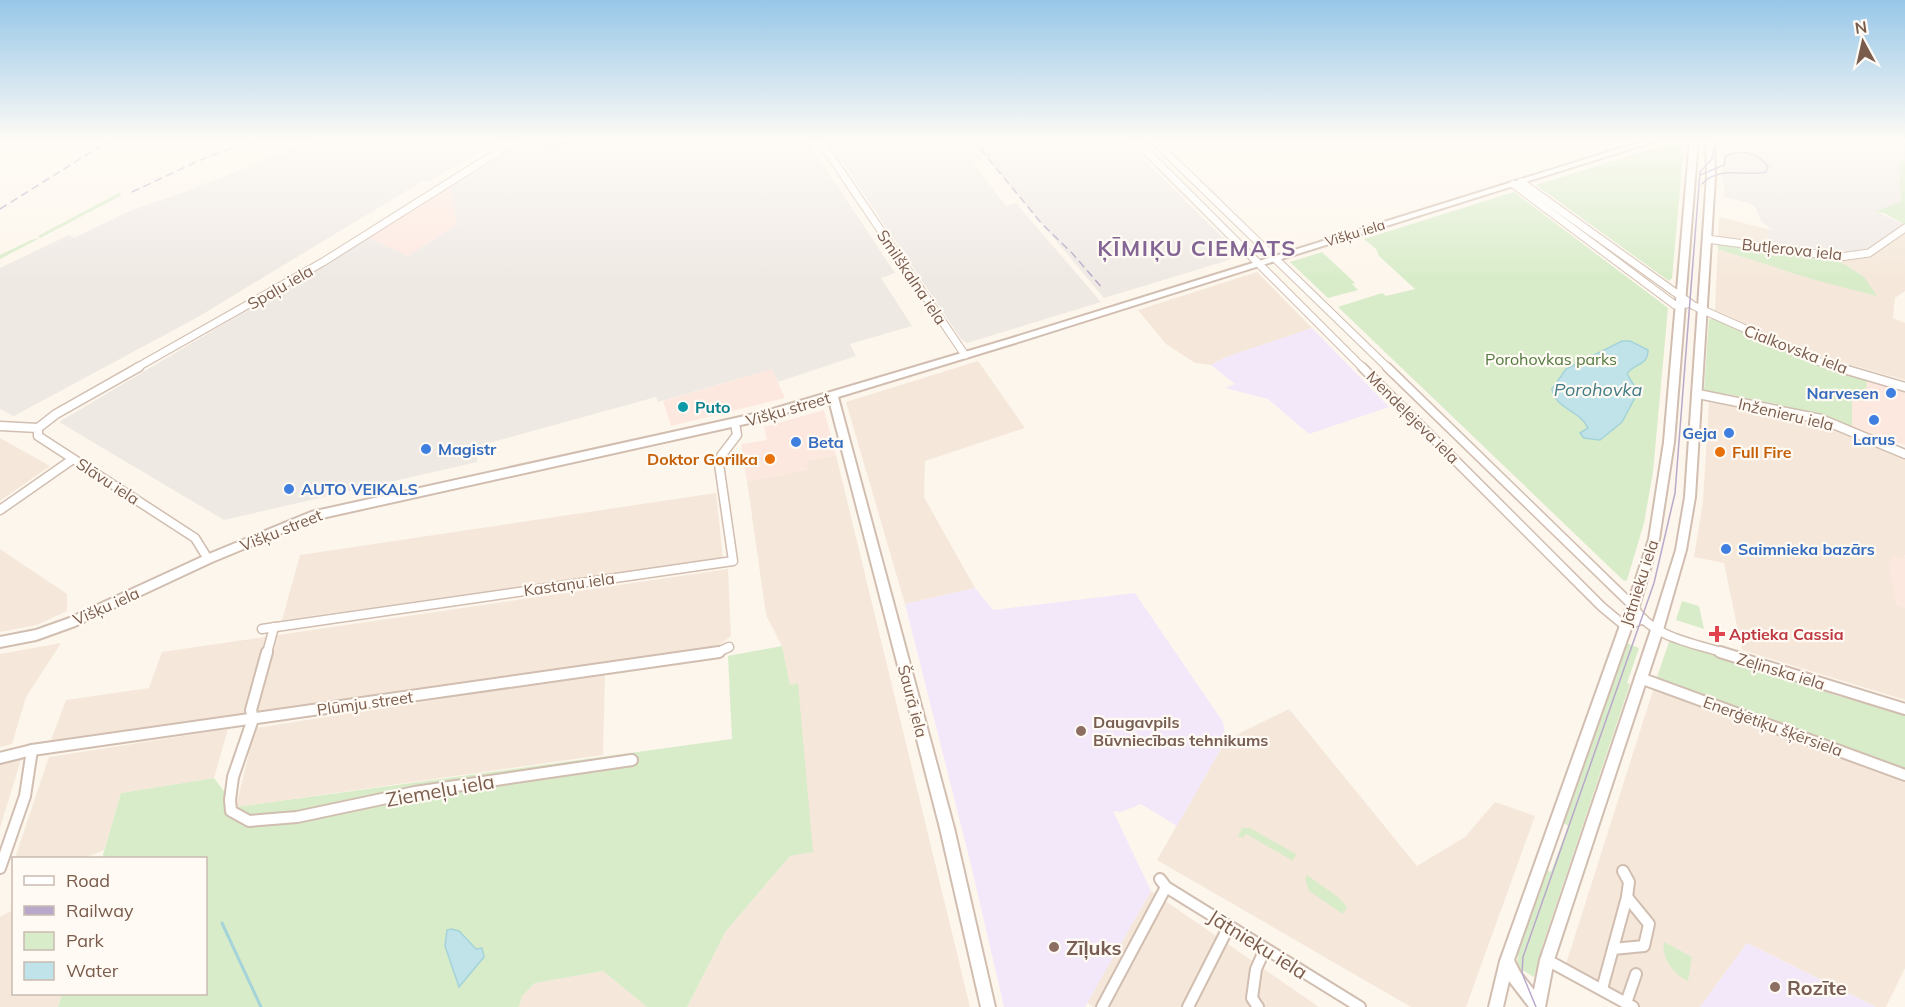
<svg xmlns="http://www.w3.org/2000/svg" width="1905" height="1007" font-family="Mulish,sans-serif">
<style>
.residential{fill:#f5e8da}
.commercial{fill:#fde8e0}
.industrial{fill:#efe9e4}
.education{fill:#f3e8fa}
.green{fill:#d8ecc9}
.water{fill:#bfe3e8;stroke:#a5d3da;stroke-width:1.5}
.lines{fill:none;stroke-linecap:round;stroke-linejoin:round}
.stream{stroke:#a5d3da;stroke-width:3}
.minor-far2-casing{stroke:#d1beb0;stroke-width:9}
.minor-far1-casing{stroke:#d1beb0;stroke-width:11}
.minor-casing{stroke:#d1beb0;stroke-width:14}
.tertiary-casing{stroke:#d1beb0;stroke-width:4}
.minor-far2{stroke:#fff;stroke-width:7}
.minor-far1{stroke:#fff;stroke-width:8}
.minor{stroke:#fff;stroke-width:10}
.tertiary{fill:#fff;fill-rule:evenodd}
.tram{stroke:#b9a8c9;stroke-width:1.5}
.rail{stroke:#b9a8c9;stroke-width:1.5;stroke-dasharray:8 4.5;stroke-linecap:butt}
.shop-dot{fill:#3f7fe0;stroke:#fffaf3;stroke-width:2}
.culture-dot{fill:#0f9aa8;stroke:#fffaf3;stroke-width:2}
.food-dot{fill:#e8710a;stroke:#fffaf3;stroke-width:2}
.health-dot{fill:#e0444e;stroke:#fffaf3;stroke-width:2}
.education-dot{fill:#8d6e63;stroke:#fffaf3;stroke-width:2}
.labels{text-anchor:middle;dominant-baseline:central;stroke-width:4.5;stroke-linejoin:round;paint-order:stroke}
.far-street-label{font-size:14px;fill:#7a5c4d;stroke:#fffaf3}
.street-label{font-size:16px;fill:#7a5c4d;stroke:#fffaf3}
.park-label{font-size:16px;fill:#537a41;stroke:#fffaf3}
.shop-label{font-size:16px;font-weight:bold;fill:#366cbe;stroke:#fffaf3;text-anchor:start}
.culture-label{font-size:16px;font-weight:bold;fill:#0d838f;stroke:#fffaf3;text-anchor:start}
.food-label{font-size:16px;font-weight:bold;fill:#c56008;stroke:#fffaf3;text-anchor:start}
.health-label{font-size:16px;font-weight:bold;fill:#be3a42;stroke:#fffaf3;text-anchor:start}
.education-label{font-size:16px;font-weight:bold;fill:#785e54;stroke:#fffaf3;text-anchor:start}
.water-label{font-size:18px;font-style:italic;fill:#437c86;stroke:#fffaf3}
.near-street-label{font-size:20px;fill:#7a5c4d;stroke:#fffaf3}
.near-education-label{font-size:20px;font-weight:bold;fill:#785e54;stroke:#fffaf3;text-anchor:start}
.district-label{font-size:22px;font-weight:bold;letter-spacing:1.5px;fill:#846695;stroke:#fffaf3}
</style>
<rect width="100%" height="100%" fill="#fdf6ec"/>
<g class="residential">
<path d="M1719 217 1768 229 1767 241 1781 245 1866 251 1905 224V291L1895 298 1893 318 1905 323V380L1816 355 1715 310Z"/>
<path d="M1257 272 1312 328 1226 357 1211 365 1195 363 1166 344 1138 310Z"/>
<path d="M978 361 1025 428 925 461 924 497 975 588 905 604 846 402Z"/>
<path d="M1709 402 1812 420 1905 459V555L1902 559 1896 605 1905 608V700L1742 650 1724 563 1694 557 1703 501Z"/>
<path d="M0 438 50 466 0 501Z"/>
<path d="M836 455 970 1007H687L726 931 790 856 798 683 790 685 782 646 766 615 747 481 807 470 806 461Z"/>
<path d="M716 493 723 558 282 620 300 555Z"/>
<path d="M0 549 67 594V611L37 625 0 632Z"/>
<path d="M728 569 731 636 715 649 51 740 66 700 149 688 162 652Z"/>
<path d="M61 643 26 697 12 744 0 747V654Z"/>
<path d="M605 674 603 755 236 807 255 728Z"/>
<path d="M1656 681 1905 773V968L1886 1007H1876L1747 943 1700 1007H1637L1638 1004 1566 964Z"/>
<path d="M1289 709 1417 866 1465 837 1495 802 1535 816 1466 1007H1411L1157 860 1226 740Z"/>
<path d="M228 729 214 778 121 793 104 850 85 858H15L49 757Z"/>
<path d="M22 756 0 828V762Z"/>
<path d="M1151 891 1319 1007H1093L1087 1002Z"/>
<path d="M13 910 14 994H62L58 1007H0V917Z"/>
<path d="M603 971 647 1007H519L522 996 535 983Z"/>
</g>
<g class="commercial">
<path d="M450 186 457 224 408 256 369 238Z"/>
<path d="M772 369 785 398 671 426 663 401Z"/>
<path d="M1867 378 1905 389V445L1847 427 1852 426V395Z"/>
<path d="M824 410 836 455 806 461 808 470 747 481 741 444 767 440 764 427Z"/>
<path d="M1905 555V608L1896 605 1889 563 1894 556 1902 559Z"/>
</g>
<g class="industrial">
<path d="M318 139H502L428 182 424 180 198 317 14 416 0 409V268L69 235 74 238 132 210 179 194Z"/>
<path d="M530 139H806L895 273 881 278 912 326 850 344 856 356 778 382 772 369 658 402 656 397 478 446 477 462 224 520 59 422 369 238 408 256 457 224 450 186Z"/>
<path d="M827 139H967L984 160 973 163 1006 206 1016 203 1101 302 967 343 961 339Z"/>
<path d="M971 139H1123L1236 251 1229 260 1104 298Z"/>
<path d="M1721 139H1905V162L1899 164 1901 201 1877 212 1904 224 1866 251 1852 254 1767 244 1768 229 1773 230 1761 221 1756 208 1750 203 1724 197Z"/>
</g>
<g class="education">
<path d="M1312 328 1389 407 1309 434 1268 399 1225 388 1235 384 1211 365 1226 357Z"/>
<path d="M975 588 993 610 1135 593 1223 722 1226 740 1177 826 1141 804 1121 812 1113 811 1151 891 1085 1007H1004L971 865 905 604Z"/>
<path d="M1747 943 1876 1007H1700Z"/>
</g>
<g class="green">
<path d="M1671 143 1684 145 1672 278 1669 281 1536 185Z"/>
<path d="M1905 162V224H1904L1884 213 1875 212 1901 201 1899 163Z"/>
<path d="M1514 192 1668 308 1653 472 1644 523 1627 580 1624 581 1338 307 1382 293 1386 296 1415 289 1379 256 1376 249 1364 239Z"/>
<path d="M119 193 122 195 0 259V255L31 240 40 238 38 236Z"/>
<path d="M1718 244 1836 259 1864 277 1877 296 1815 280 1718 249Z"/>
<path d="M1322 252 1355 283 1352 284 1358 290 1328 298 1290 262Z"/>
<path d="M1709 319H1717L1779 350 1867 378 1866 400 1852 395V426L1847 427 1777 407 1776 404 1726 394V398L1704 391Z"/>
<path d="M1682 601 1699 606 1704 629 1676 620Z"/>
<path d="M1670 639 1794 678 1811 687 1841 697H1855L1905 713V773C1884 765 1863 759 1842 750 1823 741 1809 730 1785 728L1656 680Z"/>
<path d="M1627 643 1639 648 1627 683 1630 684 1542 947 1534 977 1517 967 1518 953 1547 870 1551 872 1568 826 1564 823Z"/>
<path d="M782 646 790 685 798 683 813 852 790 856 726 931 687 1007H647L603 971 535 983 522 996 519 1007H58L62 994H206V858H102L121 793 214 778 236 807 732 739 728 656Z"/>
<path d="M1242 828H1250L1296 854 1293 861 1246 834 1243 838 1238 836Z"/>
<path d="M1307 875 1338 897 1347 907 1343 914 1309 891 1305 879Z"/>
<path d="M1664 942 1692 957 1688 981C1674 975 1661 958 1664 942Z"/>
</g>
<g class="water">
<path d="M1622 341H1630L1648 350C1648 367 1633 363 1627 374L1638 392 1622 422 1600 440 1584 438 1580 433 1588 428C1580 410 1555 409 1552 389L1566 369Z"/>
<path d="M451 929 459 931 476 949 482 948 484 957 459 987 445 946 447 930Z"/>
</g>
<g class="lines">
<path class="stream" d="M222 923 261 1007"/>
<defs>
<g id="minor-far2">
<path d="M819 139 965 355"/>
<path d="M1134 139 1363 368"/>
<path d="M1152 139 1388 368"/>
<path d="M1521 182 1694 306 1820 362 1842 368"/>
<path d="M1513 184 1675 305 1687 304"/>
<path d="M1707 239 1840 257 1869 253 1905 228"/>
<path d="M136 368 323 262 518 139"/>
</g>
<g id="minor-far1">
<path d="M1362 367 1602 607 1625 626 1641 620"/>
<path d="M1387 367 1633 606C1651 637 1692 643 1725 653"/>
<path d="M1837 367 1905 387"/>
<path d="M1698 394 1821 419 1905 454"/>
<path d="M0 426 38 428V436L195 538 208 559"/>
<path d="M38 428 56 414 139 367"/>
<path d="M0 510 73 459"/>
<path d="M262 629 733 561 719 464 721 456 737 435 735 423"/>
<path d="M267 653 274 627"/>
<path d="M716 653 729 647"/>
</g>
<g id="minor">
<path d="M267 652 251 710 253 719 233 777 230 800 231 811 249 821 297 817 415 792 632 760"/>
<path d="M1720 652 1905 709"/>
<path d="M1640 678 1905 775"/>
<path d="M0 758 32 750 719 652"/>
<path d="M0 868 25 796 32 750"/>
<path d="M1160 879 1166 887 1360 1007"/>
<path d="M1613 949 1644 946 1649 924 1627 897"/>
<path d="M1547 960 1633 1007"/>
<path d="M1602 989 1627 897 1629 882 1623 871"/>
<path d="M1626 1003 1636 974"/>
<path d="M1102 1007 1166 887"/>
<path d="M1188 1007 1229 926"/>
<path d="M1258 1007 1252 998 1256 969 1265 949"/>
</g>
<g id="tertiary">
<path d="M1650 139H1662L1015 343 838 397 954 828 995 1007H981L940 828 829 400 763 420 313 520 212 562 75 626 36 640 0 647V637L36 630 67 619 204 556 311 512 763 412 1009 339Z"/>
<path d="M1690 139H1698L1674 442 1659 539 1639 606 1514 960 1520 972 1534 990 1540 960 1651 630 1676 550 1685 497 1707 176 1706 139H1714L1715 176 1695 497 1686 550 1663 630 1554 960 1545 1007H1529L1509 981 1503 1007H1489L1500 961 1627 606 1649 539 1664 442Z"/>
</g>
</defs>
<use href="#minor-far2" class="minor-far2-casing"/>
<use href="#minor-far1" class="minor-far1-casing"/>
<use href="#minor" class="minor-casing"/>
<use href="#tertiary" class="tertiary-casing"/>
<use href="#minor-far2" class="minor-far2"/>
<use href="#minor-far1" class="minor-far1"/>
<use href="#minor" class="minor"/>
<use href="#tertiary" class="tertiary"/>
<g class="tram">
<path d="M1700 175 1724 165 1726 156C1742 149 1757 153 1768 166L1766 172C1744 177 1719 165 1702 184"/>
<path d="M1536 1007 1522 973 1523 957 1654 583 1675 493 1700 172 1712 159 1716 139"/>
</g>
<g class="rail">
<path d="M972 139 1042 224 1072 253 1103 289"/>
<path d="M550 146 579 139"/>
<path d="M132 192 209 156 260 139"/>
<path d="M0 209 112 139"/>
</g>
</g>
<linearGradient id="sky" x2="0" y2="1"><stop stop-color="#97c7e8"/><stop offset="0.5" stop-color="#fefbf6"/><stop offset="1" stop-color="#fefbf6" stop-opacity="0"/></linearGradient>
<rect width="1905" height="280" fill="url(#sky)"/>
<g class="shop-dot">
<circle cx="1891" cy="393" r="6"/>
<circle cx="1874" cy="420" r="6"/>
<circle cx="1729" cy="433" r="6"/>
<circle cx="796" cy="442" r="6"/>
<circle cx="426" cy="449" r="6"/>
<circle cx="289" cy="489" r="6"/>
<circle cx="1726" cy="549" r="6"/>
</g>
<circle class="culture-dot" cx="683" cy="407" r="6"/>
<g class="food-dot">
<circle cx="1720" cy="452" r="6"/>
<circle cx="770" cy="459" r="6"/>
</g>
<path class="health-dot" d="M1714 625h6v6h6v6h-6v6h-6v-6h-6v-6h6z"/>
<g class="education-dot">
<circle cx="1081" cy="731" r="6"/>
<circle cx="1054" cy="947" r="6"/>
<circle cx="1775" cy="987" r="6"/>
</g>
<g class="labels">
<g class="far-street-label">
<text transform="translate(1355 233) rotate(-17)">Višķu iela</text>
</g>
<g class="street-label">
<text transform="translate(1792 249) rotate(6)">Butļerova iela</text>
<text transform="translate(912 277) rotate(56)">Smilškalna iela</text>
<text transform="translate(280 287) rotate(-30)">Spaļu iela</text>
<text transform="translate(1796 349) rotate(21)">Cialkovska iela</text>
<text transform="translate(788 409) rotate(-16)">Višķu street</text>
<text transform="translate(1786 414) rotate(13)">Inženieru iela</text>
<text transform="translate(1413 417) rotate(45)">Mendeļejeva iela</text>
<text transform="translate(108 481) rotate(33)">Slāvu iela</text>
<text transform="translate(281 530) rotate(-22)">Višķu street</text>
<text transform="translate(1639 583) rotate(-72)">Jātnieku iela</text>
<text transform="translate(569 584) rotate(-8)">Kastaņu iela</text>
<text transform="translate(106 606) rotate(-24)">Višķu iela</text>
<text transform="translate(1781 671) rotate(17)">Zeļinska iela</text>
<text transform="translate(913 701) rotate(75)">Šaurā iela</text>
<text transform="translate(365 703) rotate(-8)">Plūmju street</text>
<text transform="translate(1773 726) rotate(20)">Enerģētiķu šķērsiela</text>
</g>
<g class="park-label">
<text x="1551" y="359">Porohovkas parks</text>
</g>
<g class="shop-label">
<text x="1879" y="393" text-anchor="end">Narvesen</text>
<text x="1717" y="433" text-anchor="end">Geja</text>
<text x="1874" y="439" text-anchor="middle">Larus</text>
<text x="808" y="442">Beta</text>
<text x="438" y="449">Magistr</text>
<text x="301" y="489">AUTO VEIKALS</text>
<text x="1738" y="549">Saimnieka bazārs</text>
</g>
<g class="culture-label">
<text x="695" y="407">Puto</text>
</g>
<g class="food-label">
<text x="1732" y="452">Full Fire</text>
<text x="758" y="459" text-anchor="end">Doktor Gorilka</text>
</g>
<g class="health-label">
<text x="1729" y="634">Aptieka Cassia</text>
</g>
<g class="education-label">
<text x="1093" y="722">Daugavpils<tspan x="1093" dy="18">Būvniecības tehnikums</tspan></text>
</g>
<g class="water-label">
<text x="1598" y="389">Porohovka</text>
</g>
<g class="near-street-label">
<text transform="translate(440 790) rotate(-10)">Ziemeļu iela</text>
<text transform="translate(1258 944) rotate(32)">Jātnieku iela</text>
</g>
<g class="near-education-label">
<text x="1066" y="947">Zīļuks</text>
<text x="1787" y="987">Rozīte</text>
</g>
<g class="district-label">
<text x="1197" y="248">ĶĪMIĶU CIEMATS</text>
</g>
</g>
<rect x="12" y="857" width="195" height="138" fill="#fffaf3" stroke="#cabbb1" stroke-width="1.5"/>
<rect x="24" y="876" width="30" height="9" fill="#ffffff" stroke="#cabbb1" stroke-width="1.5"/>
<text x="66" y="887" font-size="18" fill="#7a5c4d">Road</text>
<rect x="24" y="906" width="30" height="9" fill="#b9a8c9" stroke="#cabbb1" stroke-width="1.5"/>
<text x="66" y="917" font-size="18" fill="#7a5c4d">Railway</text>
<rect x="24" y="932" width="30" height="18" fill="#d8ecc9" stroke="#cabbb1" stroke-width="1.5"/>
<text x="66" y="947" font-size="18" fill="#7a5c4d">Park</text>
<rect x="24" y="962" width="30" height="18" fill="#bfe3e8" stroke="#cabbb1" stroke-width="1.5"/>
<text x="66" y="977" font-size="18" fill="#7a5c4d">Water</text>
<g transform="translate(1863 42) rotate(352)" stroke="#fffaf3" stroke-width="4.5" paint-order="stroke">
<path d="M0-4.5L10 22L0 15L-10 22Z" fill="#7a5c4d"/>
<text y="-9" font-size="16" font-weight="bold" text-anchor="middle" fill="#7a5c4d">N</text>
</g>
</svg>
